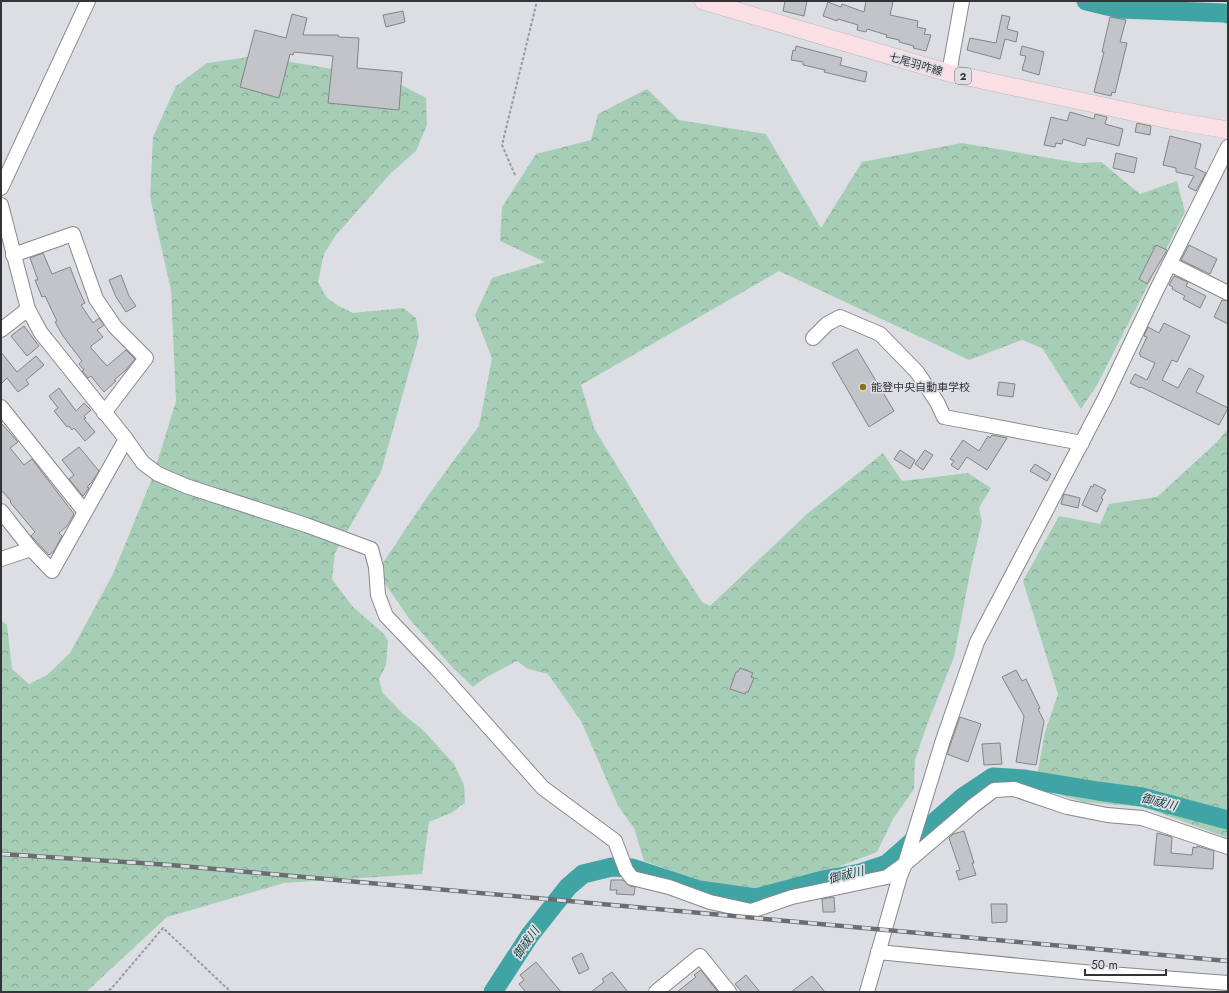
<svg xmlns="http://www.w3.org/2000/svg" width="1229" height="993" font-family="Jost,'Noto Sans JP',sans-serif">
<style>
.forest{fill:url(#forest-crowns)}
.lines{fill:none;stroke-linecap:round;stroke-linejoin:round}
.river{stroke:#40a3a4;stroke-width:19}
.building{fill:#c3c4c8;stroke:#838488}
.minor-casing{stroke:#87888d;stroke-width:16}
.major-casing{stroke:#bababb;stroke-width:18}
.path{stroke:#999a9d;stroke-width:2;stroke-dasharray:3 2;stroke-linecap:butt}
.minor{stroke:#fff;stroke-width:14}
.major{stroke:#fadfe5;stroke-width:17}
.rail-casing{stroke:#6b6c6f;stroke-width:4.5}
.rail{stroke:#dddee3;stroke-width:3;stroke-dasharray:9;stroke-linecap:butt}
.poi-dot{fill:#837518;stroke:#dddee3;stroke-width:1.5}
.labels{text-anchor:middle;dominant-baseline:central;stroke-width:3.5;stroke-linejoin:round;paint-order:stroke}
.shield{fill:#dddee3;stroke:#67676a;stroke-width:1}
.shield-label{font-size:10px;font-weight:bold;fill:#343436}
.street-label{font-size:11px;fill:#343436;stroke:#dddee3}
.poi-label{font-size:11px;fill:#343436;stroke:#dddee3;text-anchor:start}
.water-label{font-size:12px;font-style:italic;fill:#124040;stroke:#dddee3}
</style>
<defs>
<pattern id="forest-crowns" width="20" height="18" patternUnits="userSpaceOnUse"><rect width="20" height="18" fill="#a6ceb6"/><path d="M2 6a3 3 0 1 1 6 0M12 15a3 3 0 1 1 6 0" fill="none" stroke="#88a895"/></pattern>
</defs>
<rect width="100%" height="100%" fill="#dddee3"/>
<g class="forest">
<path d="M255 56 333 69 394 81 426 98 427 125 416 151 391 173 336 235 324 254 318 282 327 298 339 306 353 313 403 308 416 318 419 336 381 472 335 553 332 579 352 606 384 634 388 641 386 665 379 679 382 692 403 714 424 731 454 764 464 785 465 803 451 813 429 822 422 874 284 883 167 917 86 992H1V620L7 625 12 669 29 684 47 675 70 653 113 574 153 476 176 401 171 290 150 197 153 137 176 86 207 63Z"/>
<path d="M647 89 679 120 766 134 821 228 862 162 962 143 1079 163 1101 162 1140 194 1177 181 1185 212 1097 385 1081 409 1042 348 1022 340 969 360 779 271 581 385 594 428 665 545 702 602 710 606 807 514 883 453 902 481 968 473 991 488 979 508 982 522 971 568 954 657 928 722 915 760 914 789 893 819 877 852 802 881 752 891 711 885 644 861 634 828 618 806 581 721 548 674 528 669 517 661 485 678 473 687 454 669 411 621 377 572 429 494 479 426 492 358 475 315 492 278 545 262 500 241 502 207 536 154 591 140 598 114Z"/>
<path d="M1228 429V838L1144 807 1084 802 1035 787 1045 732 1058 694 1023 581 1059 516 1100 524 1109 504 1157 497 1217 442Z"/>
</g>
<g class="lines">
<g class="river">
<path d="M1086 1 1120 9 1224 13 1228 14"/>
<path d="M493 992 530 935 568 887 583 874 612 867 632 868 699 890 756 898 823 880 860 873 887 864 963 797 993 777 1025 779 1098 791 1142 797 1228 820"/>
</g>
</g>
<g class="building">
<path d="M785 1H807L804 16 783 11Z"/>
<path d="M866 1H888L893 2 890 15 918 21 917 27 926 29 924 34 931 35 926 51 913 48 914 46 899 42V40L886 37 887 35 867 29 866 32 857 30 858 25 838 19 837 21 823 16 828 2 841 7 842 4 864 12Z"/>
<path d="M403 11 405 22 386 27 383 15Z"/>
<path d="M292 14 307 18 303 35H338L339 37 359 38 357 68 402 72 399 110 328 103 333 56 294 52 293 55 290 54 279 98 240 87 255 30 286 38Z"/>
<path d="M1002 15 1010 17 1007 29 1018 32 1016 42 1005 39 1000 59 967 50 970 38 996 43Z"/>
<path d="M1110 17 1126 20 1120 42 1127 43 1115 93 1112 92 1111 96 1094 92 1104 52H1102Z"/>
<path d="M796 46 842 58 840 65 867 72 865 82 824 72 825 70 803 65V62L791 60 793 50 795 51Z"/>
<path d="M1022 46 1044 52 1039 75 1022 70 1026 56 1020 55Z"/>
<path d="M1070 112 1094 119 1095 114 1107 117 1105 124 1123 129 1119 146 1087 138 1085 146 1063 139 1062 144 1056 143 1055 147 1044 145 1051 117 1067 121Z"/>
<path d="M1137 123 1151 126 1150 135 1135 132Z"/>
<path d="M1170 136 1201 144 1195 168 1206 173 1196 191 1188 187 1194 176 1176 172V168L1163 165Z"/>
<path d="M1116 153 1137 158 1134 173 1113 168Z"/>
<path d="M1156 245 1167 250 1147 284 1139 279Z"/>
<path d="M1189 245 1217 259 1210 274 1181 260Z"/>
<path d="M43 253 52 274 70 267 78 288 85 303 81 305 93 323 99 318 104 325 97 330 103 337 91 346V348L107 366 126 350 135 359 126 370 114 380 116 381 104 392 91 376 88 378 82 371 84 370 79 364 82 361 63 336 55 322 57 321 45 296 42 297 35 280H38L30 258Z"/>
<path d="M121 275 129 296 136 306 126 312 116 297 109 280Z"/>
<path d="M1174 276 1188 282 1186 286 1206 296 1200 308 1183 299 1185 296 1172 289 1173 287 1169 285Z"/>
<path d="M1222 300 1228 301V324L1214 317Z"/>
<path d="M1164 323 1190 336 1177 362 1172 360 1162 380 1178 388 1189 368 1204 376 1196 392 1228 408 1219 425 1141 387 1140 388 1130 383 1135 374 1147 380 1155 363 1140 356 1141 355 1139 354 1147 337 1144 336 1148 327 1159 333Z"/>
<path d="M24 326 39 346 27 356 11 336Z"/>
<path d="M857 349 894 411 869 427 832 363Z"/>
<path d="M1 352 17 372 36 356 44 365 26 380 29 384 18 392 7 378 1 384Z"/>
<path d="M999 382 1015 384 1013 397 997 395Z"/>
<path d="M59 388 76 411 84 403 91 410 84 416 86 418 84 419 95 432 85 441 74 428 72 430 69 426 67 427 54 411 58 408 49 396Z"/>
<path d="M1 423 18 442 10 448 24 465 32 459 74 514 67 526 59 533 62 536 54 551 49 555 31 536 35 532 10 502 11 501 1 490Z"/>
<path d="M992 435 1007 438 987 470 967 457 958 470 951 465 954 461 950 459 963 440 979 451 988 436 990 438Z"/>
<path d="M79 447 99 471 92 482 87 487 89 488 83 496 69 479 74 475 62 460Z"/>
<path d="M900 450 915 460 910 469 894 459Z"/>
<path d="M925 450 933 455 923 470 915 464Z"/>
<path d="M1035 464 1051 474 1047 481 1030 471Z"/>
<path d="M1094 484 1106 490 1101 498 1103 499 1097 512 1082 505 1091 486 1093 487Z"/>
<path d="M1064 494 1080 498 1078 508 1061 504Z"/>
<path d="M740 668 753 673 751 677 754 678 748 692H746L745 694 730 689 736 672H738Z"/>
<path d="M1016 670 1022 681 1026 679 1040 708 1038 709 1044 721 1036 765 1016 762 1024 716 1002 677Z"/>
<path d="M960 717 981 724 968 762 947 754Z"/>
<path d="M1000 743 1002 764 984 765 982 744Z"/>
<path d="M964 831 974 863H972L976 875 959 880 956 871 960 870 949 838 953 834Z"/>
<path d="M1157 833 1172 837 1171 853 1192 855 1193 847 1197 848V846L1214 851 1213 869 1154 865Z"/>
<path d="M611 880H623L630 886 635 887 634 895 616 894 617 890H610Z"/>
<path d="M834 897 835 912H823L822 899Z"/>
<path d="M991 904H1007V922L992 923Z"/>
<path d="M582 953 589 969 579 974 572 958Z"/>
<path d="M536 962 561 992H526L519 984 524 980 520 975Z"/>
<path d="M701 970 718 992H677L696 977 694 975Z"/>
<path d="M612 972 628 992H591L604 982 602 979Z"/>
<path d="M746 975 760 992H742L735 984Z"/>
<path d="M812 976 825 992H791Z"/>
</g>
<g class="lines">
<defs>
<g id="minor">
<path d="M949 73 962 1"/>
<path d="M1 188 88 1"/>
<path d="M1 205 28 309 41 333 126 439 143 463 158 474 186 486 306 525 371 549 376 567 378 595 386 616 436 668 543 788 615 841 626 870 632 878 669 887 710 902 751 911 792 897 887 877 905 864 974 805 994 790 1014 789 1067 807 1107 815 1142 818 1228 847"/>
<path d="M13 255 73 234 96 299 115 327 146 358 104 413"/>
<path d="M1170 264 1228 293"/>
<path d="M1 330 28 309"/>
<path d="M813 338 827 324 840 317 880 334 917 372 937 402 944 417 1082 443"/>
<path d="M1 407 85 512"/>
<path d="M1 511 31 549 52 571 126 439"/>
<path d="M1 559 31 549"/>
<path d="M878 952 1083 972 1228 983"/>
<path d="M656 992 700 956 729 992"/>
<path d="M867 992 900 876 905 864 943 740 977 642 1105 398 1156 291 1228 147"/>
</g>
<path id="major" d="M703 1 949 73 1169 120 1228 130"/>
</defs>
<use href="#minor" class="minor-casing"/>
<use href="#major" class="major-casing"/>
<g class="path">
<path d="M515 175 502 145 537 1"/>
<path d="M104 992 111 989 163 928 231 992"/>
</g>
<use href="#minor" class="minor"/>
<use href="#major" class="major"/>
<defs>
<path id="rail" d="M1 854 171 865 1228 961"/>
</defs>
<use href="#rail" class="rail-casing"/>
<use href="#rail" class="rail"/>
</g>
<circle class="poi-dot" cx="863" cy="387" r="4"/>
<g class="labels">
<rect class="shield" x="955" y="68" width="16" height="16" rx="3"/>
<g class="shield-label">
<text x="963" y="76">2</text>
</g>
<g class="street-label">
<text transform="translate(916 64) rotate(16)">七尾羽咋線</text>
</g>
<g class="poi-label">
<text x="871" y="387">能登中央自動車学校</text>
</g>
<g class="water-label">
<text transform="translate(1159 802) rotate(14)">御祓川</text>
<text transform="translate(846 875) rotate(-14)">御祓川</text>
<text transform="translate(526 943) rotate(-55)">御祓川</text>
</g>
</g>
<rect width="1229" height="993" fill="none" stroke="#343436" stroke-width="4"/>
<path d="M1085 969v6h81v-6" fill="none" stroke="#343436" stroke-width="2"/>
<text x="1091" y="969" font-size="12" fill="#343436" stroke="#dddee3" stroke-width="3" paint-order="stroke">50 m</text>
</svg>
